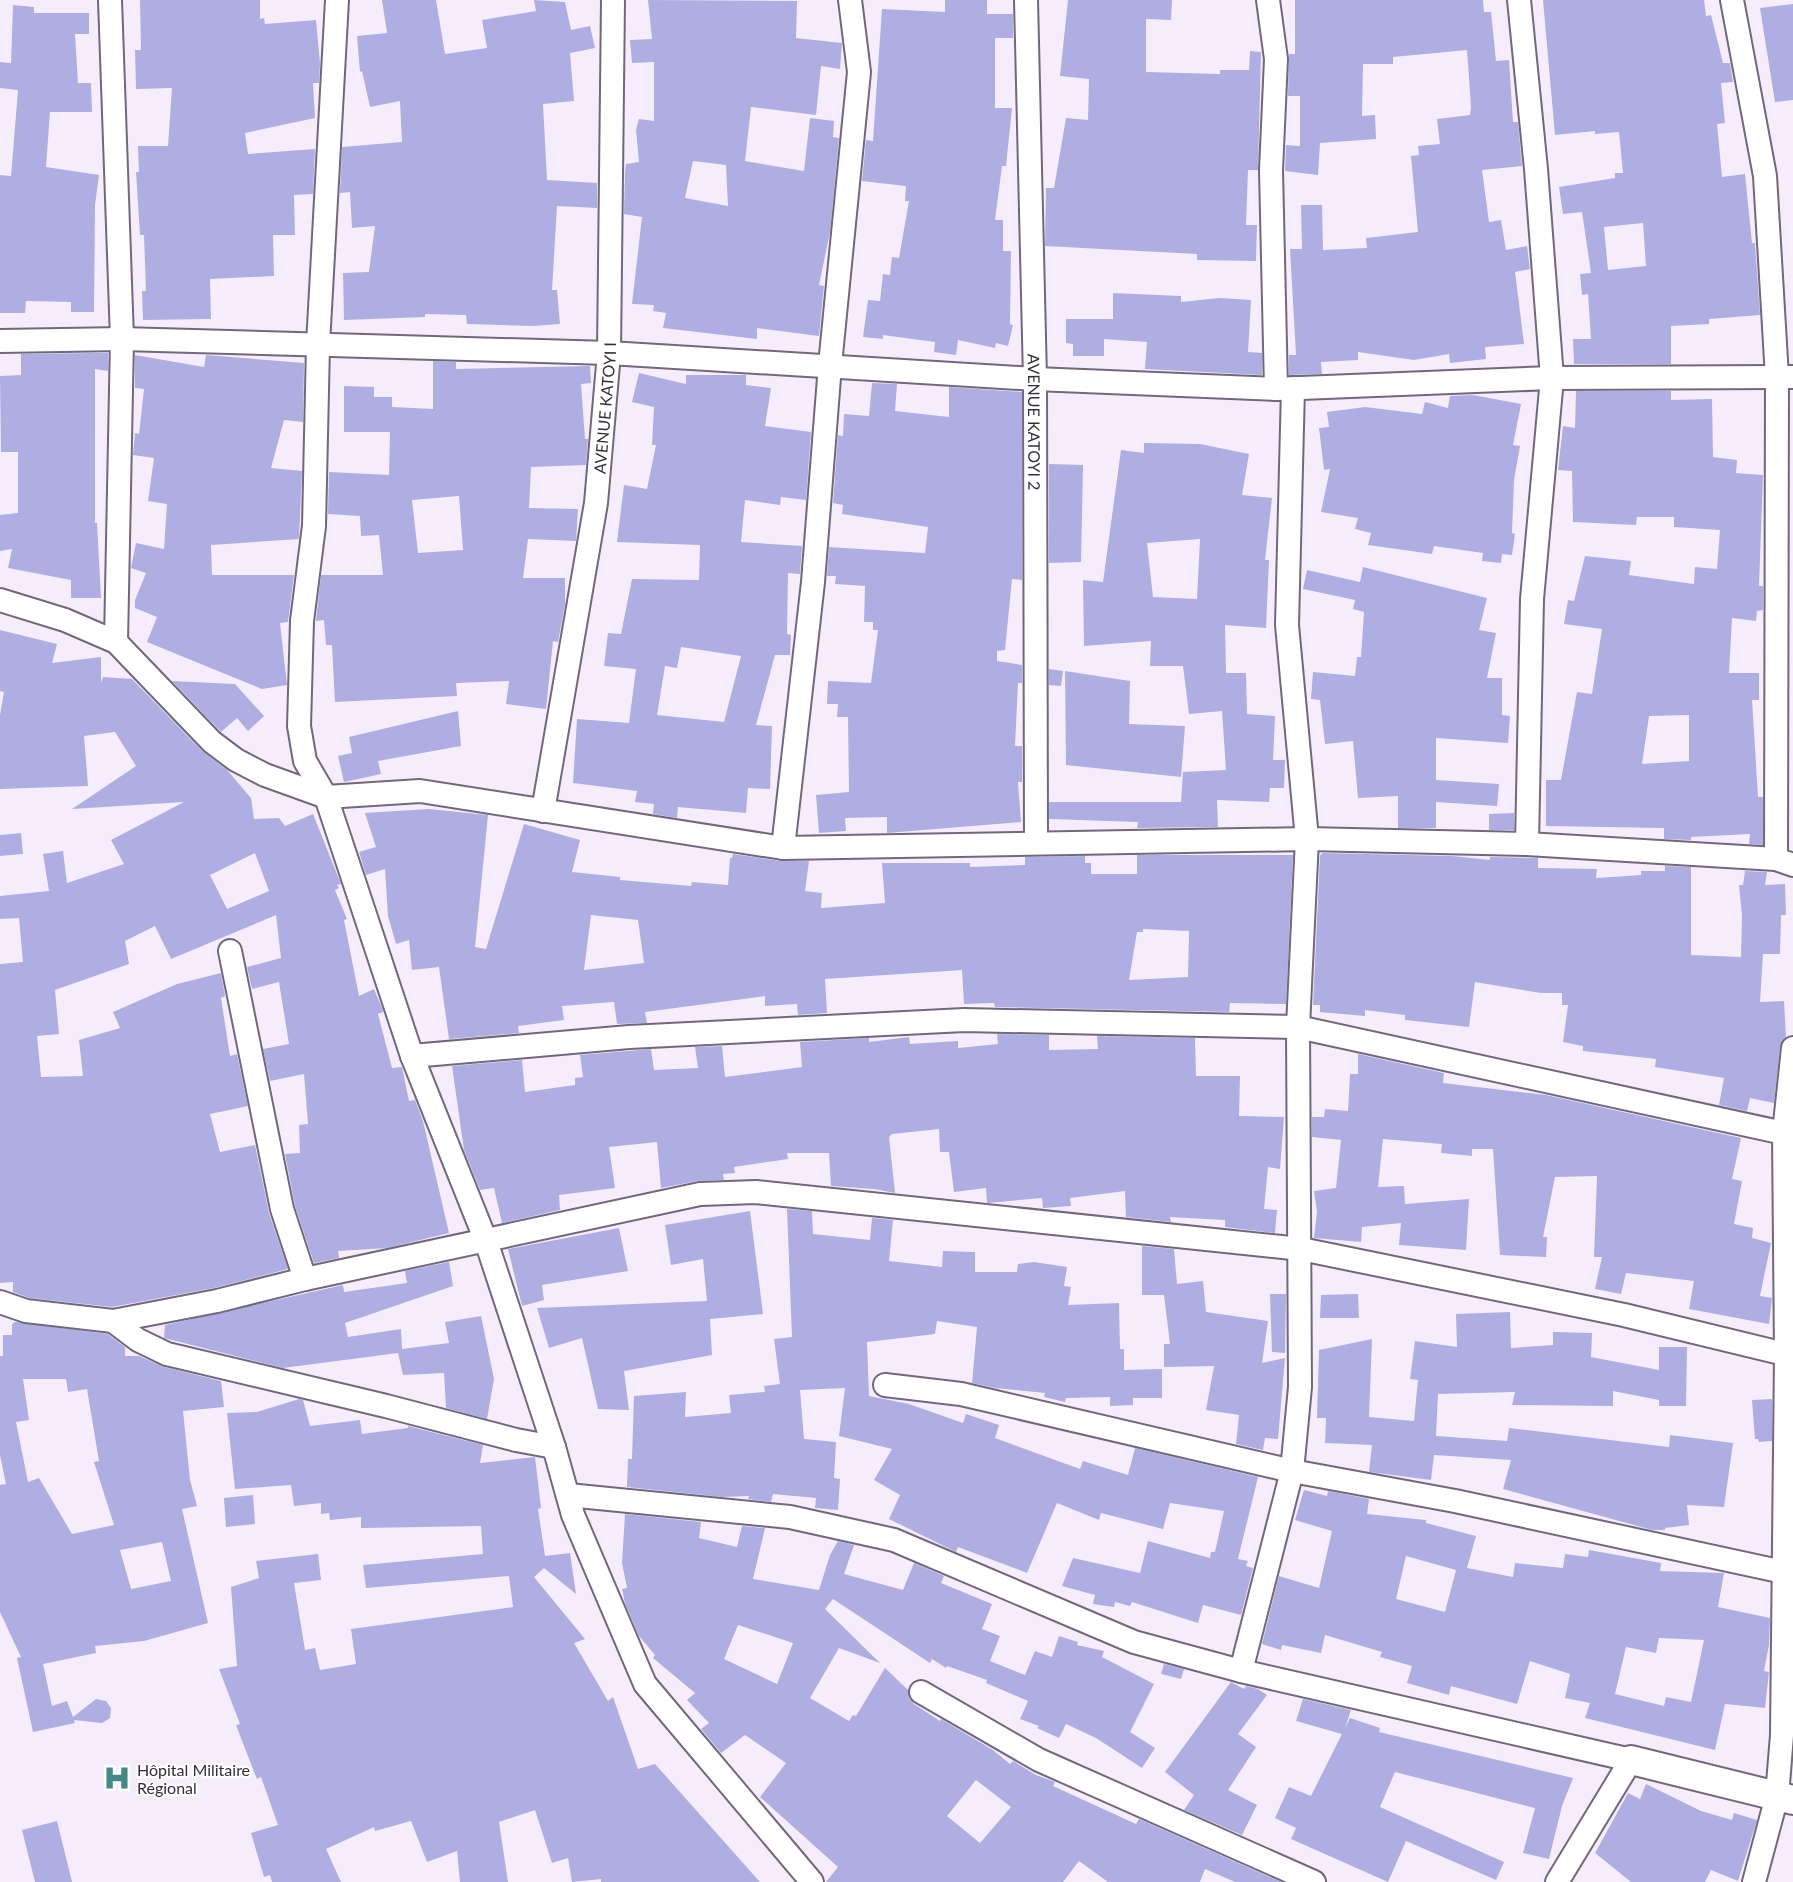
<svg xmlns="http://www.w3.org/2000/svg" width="1793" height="1882" font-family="Lato,sans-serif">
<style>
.building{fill:#afaee2;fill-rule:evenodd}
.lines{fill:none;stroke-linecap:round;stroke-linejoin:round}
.minor-casing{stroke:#73677c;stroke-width:26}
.tertiary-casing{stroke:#73677c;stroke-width:32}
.minor{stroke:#fff;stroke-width:22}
.tertiary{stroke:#fff;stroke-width:28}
.labels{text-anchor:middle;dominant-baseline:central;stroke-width:4.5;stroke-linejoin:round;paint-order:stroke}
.street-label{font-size:16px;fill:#342e38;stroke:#fefefe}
.poi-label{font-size:16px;fill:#342e38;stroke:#fefefe;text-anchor:start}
</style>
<rect width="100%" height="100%" fill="#f6edfc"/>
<g class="building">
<path d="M140 0H260V19L264 18 265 24 316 20 320 63 319 83H313L315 118 245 133 248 154 315 149 313 194 294 195 295 235H273L274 276 210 279 211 319 143 320 142 291H146L144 235H140L136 172H139L138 146H168L172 88 136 89 135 50H141Z"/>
<path d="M382 0H436L445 54 487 48 482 20 536 11 534 0 565 2 571 30 590 26 595 48 570 53 574 101 543 104 547 180 597 183V208L557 206 552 290H557L560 324 532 326 467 324 466 315 425 314V317L344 320 343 273 369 272 375 226 352 228 350 192 340 193 342 147 402 142 400 101 370 107 362 71 360 72 357 36 387 33Z"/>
<path d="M648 0 797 1 796 38 842 43 840 69 821 66 816 115 751 107 745 161 804 171 810 118 834 121 833 137 839 138 830 232 819 285 824 286 819 336 757 328V339L663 328 666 313 653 311 654 305 632 304 642 217 624 214 625 172 626 164 639 162 636 130 639 119 654 121V62L632 63 630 40 652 39ZM693 161 726 165 728 206 685 198Z"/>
<path d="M945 0H987V14H1013V38H995V108H1012L1006 166H1002L995 220H1003V251H1011L1010 324 1013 325 1008 346 996 343 995 348 958 340 956 355 934 352 935 342 883 335V339L863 337 868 300 880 301 883 274 890 275 892 257 899 258 909 201H905L906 186 862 181 866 140 873 141 882 9 945 12Z"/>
<path d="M1068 0H1172L1171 20 1146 19V72L1220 74V70H1249L1250 51 1261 52 1258 170H1248L1246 225H1257L1256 261 1197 260V254L1045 246 1046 188H1054L1066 118 1088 120 1089 79 1060 76Z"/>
<path d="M1295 0H1483L1484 12H1491L1496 61 1509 60 1513 122H1518L1522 166 1482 170 1489 222 1501 220 1506 250 1527 246 1530 269 1515 272 1524 344 1485 347 1486 359 1450 363 1449 354 1414 360 1358 352V360L1321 362 1322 374 1289 375V355H1296L1290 249H1302L1301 205H1322L1323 250 1367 248 1366 238 1418 232 1411 156 1419 155 1418 146 1440 144 1437 119 1470 115 1471 107 1467 50 1393 57V64H1363L1362 116 1375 115 1376 139 1320 143 1318 175 1285 171 1286 145 1300 146V96H1288L1289 54H1295Z"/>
<path d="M1543 0H1704L1706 16 1711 15 1723 63H1730L1733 82 1721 83 1725 123 1717 124 1722 177 1745 174 1752 243H1755L1760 315 1709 319V324L1671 326V364H1574L1573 339H1591L1588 294 1582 295 1580 274 1591 273 1582 212 1563 214 1559 187 1615 178V173H1623L1619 132 1595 134V131L1555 135ZM1643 223 1646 266 1608 270 1604 227Z"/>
<path d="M1793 4V100L1775 102 1760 8Z"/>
<path d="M13 5 34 7V13H89V34H75L78 83H91L92 112H50L46 167 99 175 95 205 94 312H71V302L26 301 25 313H0V175L11 176 18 90 0 88V62L11 63Z"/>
<path d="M1113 293 1181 296V302L1220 298 1251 300 1248 352 1262 353V375L1145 369 1147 342 1104 339V356H1073V344L1066 343V319H1113Z"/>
<path d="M91 353H108V371L95 369V523H97L101 598H71V580L8 568 12 549 0 551V515L18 513V452H1L0 376 21 375V354Z"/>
<path d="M135 355 204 367 206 355 304 363 303 422 284 420 271 468 302 471 299 539 211 545 212 575H294L288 622 280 623 287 685 262 689 147 642 157 617 135 608V600L146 573 131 568 136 543 164 549 167 504 148 501 154 458 133 455 135 433 139 434 144 389 135 388Z"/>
<path d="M433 361 456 362V369L590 366 591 383 581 384 585 439H588L586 465 531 467 529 508 578 509 576 541 528 539 523 578H565V604L558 642 553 641 546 709 506 704 509 681 456 683 457 696 335 702 332 645H326L324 620 316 621 321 575H383L379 535 361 536 360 516 328 514 329 472 389 475 390 432H344V386L374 387V397H392V407L433 409ZM459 496 463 550 418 553 412 500Z"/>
<path d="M639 373 686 384V375H746V385L771 388 765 426 811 432 806 500 781 497 780 505 745 500 741 542 802 546 800 574 788 573 787 634 791 635 790 655H775L756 725 772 726 770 789 748 788 746 813 678 807 677 818 653 814 654 804 635 802 637 791 573 783 577 719 629 723 636 669 604 666 608 633 621 634 632 579 699 580 700 545 617 542 624 485 647 489 656 445H652L654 407 632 402ZM681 647 741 656 724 722 657 715 665 666 677 668Z"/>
<path d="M872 383 897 384 895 411 949 417V387L1022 392V580L1012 579 1005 650 997 651V661L1022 665V683H1018L1015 746H1022V782H1018L1021 822 887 833V817L845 818 846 831 819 833 816 795 849 792 848 717H837L838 704H827L828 681 871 683 878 630H873V622H864L865 586 835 584 836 576H827L829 547 925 553 928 527 842 514 843 505 833 503 838 435 843 436 844 414 869 416Z"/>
<path d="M1576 391H1671V400L1712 399 1713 457 1737 460 1736 473 1763 475 1759 586H1763V610L1757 611 1756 621 1732 618 1729 673H1759V700H1752L1758 797H1763V845L1749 844 1750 834 1691 837V840L1664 839V828L1546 826V780H1561L1577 692 1592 694 1602 629 1564 624 1568 600 1574 601 1585 556 1631 561 1629 575 1694 584 1695 567 1717 569 1720 530 1674 527V517H1637L1636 525 1573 522 1572 471 1558 470 1563 426 1575 428ZM1689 715V761L1642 764 1649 716Z"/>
<path d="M1473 395 1521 404 1513 445 1520 446 1514 480 1512 533 1515 534 1512 555 1502 554 1501 563 1482 561 1483 553 1434 546 1432 554 1368 545 1371 533 1355 529 1358 518 1321 512 1330 469 1324 470 1319 428 1329 427 1327 412 1365 407 1422 414 1425 402 1448 408 1450 396Z"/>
<path d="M1144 443 1200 444 1249 454 1242 495 1272 498 1265 560H1269L1266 628 1225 625 1226 673H1246L1247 714 1275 716 1273 760H1285L1284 788H1270L1269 802 1217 800 1218 827 1137 828 1138 822 1049 819V802H1181L1183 772 1226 770 1222 711 1189 714 1183 666H1150L1151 641 1084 646 1083 580 1103 582 1121 450 1144 453ZM1200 539 1197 599 1153 597 1147 543Z"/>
<path d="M1049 464 1083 465 1081 562 1049 563Z"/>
<path d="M1363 567 1487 598 1479 630 1496 633 1487 678H1502V715L1510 716 1508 743 1436 738V780L1499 784 1497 806 1436 802V828H1398V796L1358 798 1353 741 1325 744 1320 700 1311 699 1313 672 1355 676 1357 657H1361L1364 612 1353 609 1355 600 1303 589 1307 570 1360 582Z"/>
<path d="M0 630 57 644 52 663 101 657V683L103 677 132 679 202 751 227 770 251 798 254 819 279 818 285 826 313 814 341 884 337 885 339 888 335 890 347 919 344 920 359 996 374 989 382 1008 383 1012 378 1014 392 1068 402 1067 409 1101 415 1100 423 1121 449 1233 387 1248 338 1251 339 1258 314 1263 295 1206 285 1154 300 1153 299 1125 308 1124 304 1074 270 1081 263 1049 289 1044 279 982 252 989 247 967 281 958 276 915 171 959 155 926 125 941 129 964 55 990 59 1034 37 1036 41 1077 83 1076 79 1040 120 1028 113 1012 177 984 221 973 225 996 221 998 230 1056 237 1054 248 1106 210 1114 220 1152 255 1145 269 1213 288 1269 214 1288 112 1307 29 1298 13 1292V1282L0 1283V964L23 962 19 918 0 919V896L49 891 43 854 63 851 67 883 124 864 111 840 184 802 72 809 136 766 115 732 84 736 88 786 0 789V715L4 692 0 691ZM255 853 269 891 227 909 210 875Z"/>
<path d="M1049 669 1063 671 1061 686 1049 685Z"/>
<path d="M1065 671 1130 681 1129 724 1185 726 1181 777 1066 765Z"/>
<path d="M172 681 235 684 264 716 248 731 237 718 221 732Z"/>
<path d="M458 711 461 746 378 761 381 774 344 782 338 756 352 753 349 737Z"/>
<path d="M429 809 488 815 475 947 486 949 524 824 580 840 572 872 620 877V880L691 886 692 882 728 885 730 858H732L733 854 781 861H809L805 891 822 893 821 908 885 903 882 863H970V867L1025 865V857L1085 856V863H1091V874H1137V855H1293L1286 1004 1230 1003 1229 1012 995 1007 994 1003 964 1004 962 970 825 979 827 1013 798 1015 797 1004 765 1006V996L645 1012 647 1023 617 1024 614 1002 562 1006 564 1020 518 1026 519 1033 449 1039 439 967 412 970 409 940 396 944 388 916 385 869 366 875 359 852 376 847 365 813ZM591 915 638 920 644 963 584 970ZM1143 929 1189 931 1188 977 1129 980 1137 932H1143Z"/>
<path d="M1514 813V830H1489V814Z"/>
<path d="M21 833 23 854 0 856V835Z"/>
<path d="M1323 853 1452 856 1490 860V857L1538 858V868L1597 869 1596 878 1641 875V871H1665V866L1691 867V955L1741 957 1742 916 1739 885H1743L1745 871 1767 872 1765 885 1785 884 1786 915H1781L1780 954H1763L1760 1002 1784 1001 1786 1037 1780 1047 1774 1103 1750 1098 1747 1111 1719 1105 1724 1078 1655 1067 1656 1059 1583 1051V1046L1563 1042 1568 1005H1562V993H1541L1475 982 1469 1027 1405 1020V1015L1365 1010V1016L1320 1012V1005H1313L1320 855Z"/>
<path d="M997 1034 1049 1035V1050L1098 1049 1097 1036 1195 1038 1196 1076H1240L1239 1116 1284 1117 1280 1169 1268 1167 1264 1209 1277 1210 1275 1233 1225 1227V1220L1170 1217 1171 1222 1126 1217 1125 1191 1070 1198 1071 1206 1043 1208 1042 1198 987 1203 986 1188 954 1192 949 1152H940L939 1129 892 1134 889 1137 895 1193 874 1189 831 1186 829 1153H787L788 1159 734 1167 735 1173 723 1174 724 1180 697 1181 661 1188 657 1142 609 1147 615 1188 559 1195 560 1210 502 1223 494 1188 480 1190 464 1150 452 1066 522 1060 525 1092 575 1085V1078L583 1077 580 1055 651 1049 654 1070 698 1068 695 1047 722 1046 725 1077 802 1067 800 1042 869 1038V1042L909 1037 910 1044 958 1041V1048L998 1044Z"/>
<path d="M1358 1054 1444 1073 1443 1083 1546 1095 1741 1138 1732 1179 1742 1181 1734 1224 1753 1228 1752 1238 1771 1243 1760 1296 1772 1298 1769 1324 1689 1309 1694 1281 1626 1273 1621 1294 1595 1289 1602 1257H1594L1597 1176 1555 1177 1543 1237H1547L1546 1257 1500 1255 1493 1149H1472V1156L1441 1153 1442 1144 1383 1139 1378 1187 1404 1186 1405 1204 1469 1199 1466 1250 1399 1245 1401 1223 1362 1227 1361 1242 1314 1238 1317 1212 1314 1191 1336 1188 1341 1140 1312 1137V1117H1324L1325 1109 1348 1111 1350 1074H1358Z"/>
<path d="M787 1209 812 1211 813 1234 870 1240 872 1218 893 1220 889 1261 942 1267 943 1251 975 1252V1272H1017L1018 1264 1034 1262 1067 1267 1064 1286 1071 1287 1068 1305 1119 1303 1120 1349H1124V1370L1162 1369V1398H1133V1405L1110 1406V1397L1066 1398 1065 1402 1044 1397 1045 1393 995 1388 972 1383 977 1327 937 1321 935 1334 867 1342 869 1396 909 1404 963 1423 966 1414 999 1425 995 1438 1080 1469 1083 1461 1128 1475 1135 1448 1258 1477 1238 1559 1248 1561 1246 1566 1253 1568 1241 1615 1203 1605 1198 1623 1132 1602 1130 1606 1115 1602 1114 1607 1093 1604 1095 1595 1062 1586 1073 1558 1140 1573 1148 1541 1210 1558 1211 1552H1215L1224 1511 1170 1503 1163 1529 1101 1513 1099 1520 1057 1503 1027 1573 958 1547 956 1552 889 1519 900 1495 874 1480 892 1449 839 1436 845 1388 800 1390 804 1439 836 1442 834 1478 840 1479 838 1510 815 1508 816 1498 773 1494 771 1502 748 1499 749 1496 722 1497 627 1487 628 1459H632L634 1396 686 1392 685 1417 731 1413 729 1395 765 1392 764 1386 780 1384 774 1339 792 1337Z"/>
<path d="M750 1211 763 1314 710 1319 712 1355 624 1371 629 1410 598 1409 582 1338 549 1348 537 1308 707 1301 703 1259 671 1265 665 1225Z"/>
<path d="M619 1228 628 1271 542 1285 544 1300 522 1306 508 1249Z"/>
<path d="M1142 1246 1174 1249 1177 1284 1203 1281 1206 1312 1268 1321 1262 1363 1285 1358 1278 1439 1265 1438 1263 1450 1236 1444 1239 1415 1206 1410 1214 1366 1164 1367V1344H1170L1164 1295H1142Z"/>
<path d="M449 1262 453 1286 345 1323 348 1337 401 1329 402 1349 449 1343 445 1322 481 1316 494 1379 487 1419 446 1408 444 1373 403 1375 398 1353 283 1368 164 1338 165 1325 343 1285 344 1292 407 1283 405 1271Z"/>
<path d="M1270 1294H1286L1285 1353 1272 1352Z"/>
<path d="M1358 1294 1359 1318H1320L1321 1295Z"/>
<path d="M1510 1312 1511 1348 1553 1345V1332L1592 1333 1591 1357 1659 1370V1347H1687L1686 1406H1659V1400L1613 1391V1406L1512 1405 1515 1392 1438 1394 1436 1436 1507 1441 1509 1428 1669 1447 1670 1435 1733 1443 1724 1507 1687 1505 1689 1525 1665 1528V1530H1652L1503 1489 1511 1460 1434 1455 1431 1480 1369 1472 1372 1445 1325 1443 1326 1418H1317L1319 1350 1372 1339 1369 1417 1414 1421 1418 1380 1410 1379 1415 1341 1457 1347 1456 1314Z"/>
<path d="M15 1322 108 1334 125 1347V1356H139L164 1367 221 1381 224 1407 183 1411 190 1480 197 1506 182 1509 208 1623 144 1641 95 1646 96 1653 43 1664 52 1706 67 1701 73 1717 96 1699 106 1701 111 1708 110 1718 102 1723 74 1720 75 1723 33 1732 17 1658 21 1657 0 1612V1485L6 1484 0 1455V1356H3V1335H12V1324ZM23 1379H66L68 1392 87 1389 99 1461 94 1462 114 1525 72 1534 39 1478 28 1482 16 1422 29 1420ZM162 1542 171 1581 131 1589 120 1550Z"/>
<path d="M299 1399 303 1400 310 1426 360 1420 362 1434 408 1428V1426L483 1445 480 1463 535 1457 541 1508 538 1509 545 1556 570 1553 576 1594 544 1568 534 1577 585 1639 574 1643 608 1701 613 1697 638 1769 655 1764 760 1882H601V1879L572 1882 568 1858 552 1863 535 1810 499 1822 508 1882H460L457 1851 427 1862 411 1821 375 1831 374 1827 326 1849 341 1882H272L270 1875 264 1877 251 1833 278 1825 261 1777 257 1779 244 1746 236 1725 240 1724 219 1669 237 1666 231 1587 259 1578 256 1561 318 1554 321 1580 294 1583 305 1650 315 1648 320 1670 356 1664 351 1629 513 1607 509 1576 366 1588 363 1565 483 1554 481 1526 361 1528V1517L330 1520 329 1513 321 1514V1503L294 1506 291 1485 235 1489 227 1413 257 1412Z"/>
<path d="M1772 1399V1441L1759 1442 1758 1439H1755L1752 1400Z"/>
<path d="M1304 1490 1327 1496 1328 1491 1369 1499 1367 1514 1426 1520V1523L1476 1536 1467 1568 1513 1577 1515 1563 1563 1568 1565 1554 1588 1557 1589 1550 1661 1563 1660 1571 1724 1573 1718 1607 1770 1618 1769 1645 1764 1671 1769 1672 1765 1708 1725 1704 1715 1750 1585 1718 1590 1703 1565 1698 1570 1674 1530 1661 1517 1704 1451 1686 1449 1695 1407 1683 1412 1666 1380 1657 1382 1652 1325 1635 1321 1653 1282 1645 1281 1650 1262 1644 1279 1576 1319 1588 1332 1531 1295 1520ZM1406 1556 1456 1570 1445 1612 1396 1599ZM1659 1638 1704 1640 1691 1702 1666 1697 1664 1706 1615 1694 1626 1647 1656 1653Z"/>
<path d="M253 1495 255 1524 226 1527 224 1498Z"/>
<path d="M625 1514 701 1522 699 1538 737 1547 742 1526 765 1528 753 1579 819 1590 830 1555 838 1541 854 1545 844 1574 903 1590 914 1563 944 1576 941 1583 992 1604 982 1629 1000 1636 990 1661 1025 1675 1035 1651 1052 1657 1059 1636 1078 1642 1077 1645 1104 1651 1102 1657 1154 1684 1130 1732 1155 1748 1142 1768 1096 1738 1066 1724 1059 1738 1037 1728 1039 1726 1020 1719 1028 1701 986 1683 987 1680 947 1666 946 1668 932 1659 930 1663 833 1599 825 1609 880 1663 839 1648 810 1698 849 1721 853 1715 856 1716 885 1668 908 1690 909 1698 914 1704 940 1721 941 1719 993 1750 1010 1764 1013 1761 1036 1775 1055 1782 1053 1786 1136 1824 1139 1819 1281 1882H1235L1205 1869 1200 1882H1108L1079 1861 1063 1882H826L838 1867 760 1797 786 1763 745 1735 721 1753 701 1729 709 1723 687 1700 695 1693 653 1658 655 1655 639 1636 625 1603 622 1589 627 1588 622 1563ZM738 1625 793 1643 777 1684 724 1659ZM976 1780 1011 1807 980 1843 947 1816Z"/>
<path d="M1164 1664 1184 1669 1181 1679 1161 1674Z"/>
<path d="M1231 1682 1244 1689 1246 1686 1258 1689 1267 1695 1238 1734 1256 1747 1228 1790 1257 1805 1242 1835 1184 1810 1194 1795 1165 1772Z"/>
<path d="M1303 1699 1351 1710 1345 1728 1350 1718 1380 1728 1379 1732 1573 1778 1562 1806 1549 1859 1523 1853 1535 1808 1395 1772 1380 1807 1504 1862 1496 1880 1406 1841 1388 1882 1291 1839 1296 1828 1275 1818 1289 1787 1311 1796 1342 1734 1296 1721Z"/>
<path d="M1646 1784 1701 1811 1732 1820 1734 1813 1757 1820 1738 1881 1711 1870 1705 1882H1631L1595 1853 1628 1793 1640 1799Z"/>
<path d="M57 1821 72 1882H35L22 1830Z"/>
</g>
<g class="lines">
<defs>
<g id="minor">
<path d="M110 0 122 339 116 642"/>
<path d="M337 0 318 345 314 526 302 621 299 726 305 761 326 797 412 1056 486 1241 554 1447 573 1515 645 1684 812 1882"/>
<path id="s1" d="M1026 0 1035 379 1036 842"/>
<path d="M1268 0 1276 59 1271 170 1276 389"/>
<path d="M1519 0 1536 169 1552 378 1532 599 1527 844"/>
<path d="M1732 0 1765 176 1777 377 1776 859"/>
<path d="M0 341 122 339 609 353 1035 379 1276 389 1552 378 1793 377"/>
<path d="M0 600 65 620 116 642 212 742 236 760 265 775 326 797 420 791 783 848 1307 839 1527 844 1776 859 1793 865"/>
<path id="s2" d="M543 811 596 503 609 353 613 0"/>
<path d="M783 848 813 582 830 365 859 72 850 0"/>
<path d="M230 951 282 1209 305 1279"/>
<path d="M412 1056 629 1037 964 1020 1298 1027 1793 1135"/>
<path d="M0 1302 26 1311 113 1321 217 1301 305 1279 700 1194 756 1192 1301 1249 1624 1315 1793 1356"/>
<path d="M113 1321 138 1340 167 1354 386 1406 516 1440 554 1447"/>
<path d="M885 1385 961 1394 1292 1471 1455 1501 1793 1574"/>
<path d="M568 1495 790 1517 894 1540 1134 1642 1241 1671 1631 1760 1557 1882"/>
<path d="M1241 1671 1292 1471 1300 1387 1298 1027 1307 839 1287 625 1293 388"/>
<path d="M921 1692 1039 1760 1314 1882"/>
<path d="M1754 1882 1777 1796 1782 1735 1786 1355 1784 1133 1793 1048"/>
</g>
<path id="tertiary" d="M1631 1760 1793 1800"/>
</defs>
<use href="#minor" class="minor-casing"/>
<use href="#tertiary" class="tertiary-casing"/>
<use href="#minor" class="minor"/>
<use href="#tertiary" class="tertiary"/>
</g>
<defs>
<symbol id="hospital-bare" viewBox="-9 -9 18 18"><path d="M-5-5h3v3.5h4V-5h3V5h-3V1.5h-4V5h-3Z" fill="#438a87" stroke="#fefefe" stroke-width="2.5" paint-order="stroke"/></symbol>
</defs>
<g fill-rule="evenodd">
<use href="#hospital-bare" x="98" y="1759" width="38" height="38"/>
</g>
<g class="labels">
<g class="street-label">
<text stroke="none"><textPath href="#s2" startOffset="408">AVENUE KATOYI I</textPath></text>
<text stroke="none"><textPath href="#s1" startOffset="422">AVENUE KATOYI 2</textPath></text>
</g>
<g class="poi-label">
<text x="137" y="1769">Hôpital Militaire<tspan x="137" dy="18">Régional</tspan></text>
</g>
</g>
</svg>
